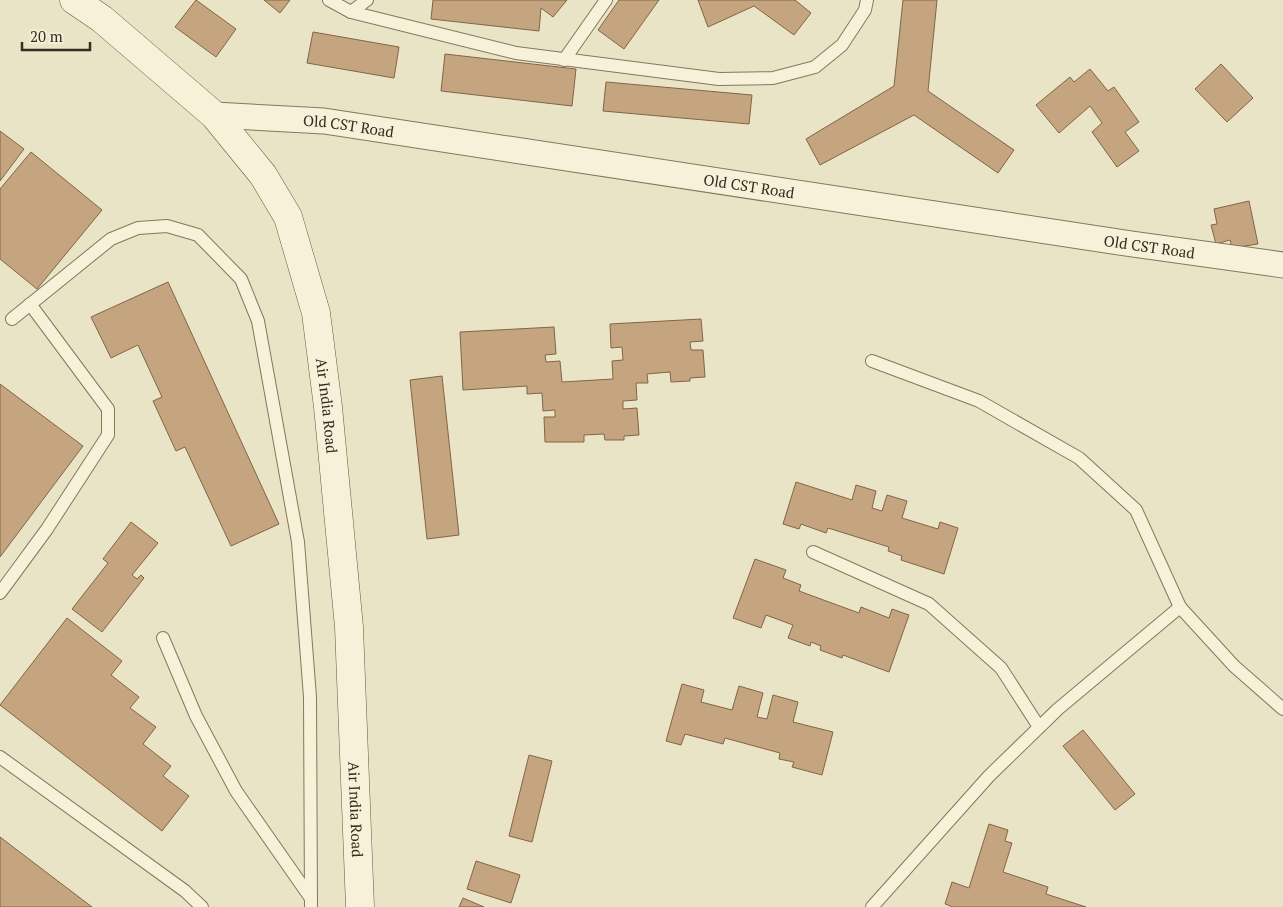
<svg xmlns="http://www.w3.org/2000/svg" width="1283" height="907" font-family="'PT Serif',serif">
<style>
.building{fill:#c5a57f;stroke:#816545}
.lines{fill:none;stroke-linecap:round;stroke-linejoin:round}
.lane-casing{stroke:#84775d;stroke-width:14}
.street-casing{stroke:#84775d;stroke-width:27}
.secondary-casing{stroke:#665840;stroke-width:29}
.lane{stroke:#f6f1d8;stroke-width:12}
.street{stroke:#f6f1d8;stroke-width:25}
.secondary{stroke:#f6f1d8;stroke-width:28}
.labels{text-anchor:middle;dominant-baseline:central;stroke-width:4;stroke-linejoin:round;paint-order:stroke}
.street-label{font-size:15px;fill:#352d20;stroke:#f2eed5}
</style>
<rect width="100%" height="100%" fill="#eae4c6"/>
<g class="building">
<path d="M196 0 236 29 216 57 175 27Z"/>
<path d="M264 0H290L280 13Z"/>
<path d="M433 0H567L553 17 541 8 539 31 431 19Z"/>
<path d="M619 0H659L624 49 598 30Z"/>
<path d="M698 0H795L811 13 794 35 754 6 708 27Z"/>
<path d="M903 0H937L928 91 1014 150 998 173 914 115 820 165 806 139 894 86Z"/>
<path d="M313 32 399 47 394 78 307 63Z"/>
<path d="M445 54 576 69 572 106 441 91Z"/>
<path d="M1221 64 1253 98 1227 122 1195 89Z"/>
<path d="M1090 69 1108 91 1114 87 1139 122 1125 132 1139 151 1117 167 1092 132 1102 123 1090 106 1059 133 1036 105 1070 77 1074 82Z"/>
<path d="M606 82 752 95 749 124 603 111Z"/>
<path d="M0 131 24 149 0 181Z"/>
<path d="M31 152 102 210 37 289 0 259V189Z"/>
<path d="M1249 201 1258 244 1232 248 1230 240 1216 244 1211 225 1217 224 1214 209Z"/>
<path d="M168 282 279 524 231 546 185 447 176 451 153 401 162 397 138 345 111 358 91 317Z"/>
<path d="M701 319 703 341 690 342 691 350H703L705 377 690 378V381L671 382 670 372 647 374 648 383H636L637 400 623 401V409L637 408 639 435 624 436V440H605L604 434 584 435V442H545L544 417H555V410L543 411 542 393 527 394V386L463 390 460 332 554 327 556 354 545 355 546 362 560 361 562 382 613 379 612 361 623 360 622 347 611 348 610 324Z"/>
<path d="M442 376 459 535 427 539 410 380Z"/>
<path d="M0 384 83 446 0 557Z"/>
<path d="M796 482 852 500 856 485 876 491 872 508 882 511 887 495 907 501 902 518 938 529 940 522 958 528 944 574 901 560 902 556 888 551 889 547 828 528 826 533 801 524 799 529 783 524Z"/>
<path d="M131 522 158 543 132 575 137 579 141 575 144 578 102 632 72 609 108 563 103 559Z"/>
<path d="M755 559 786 570 783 578 801 585 799 591 859 613 861 607 889 618 892 609 909 615 889 672 843 655 842 658 820 650 821 646 811 642 810 646 788 638 793 625 766 615 761 628 733 618Z"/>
<path d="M67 618 122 661 111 675 139 697 130 708 156 727 143 744 171 766 163 776 189 796 162 831 0 705Z"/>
<path d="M682 684 704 690 701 702 732 710 739 686 763 693 757 717 767 719 773 695 798 702 793 722 833 732 822 775 792 767 794 762 779 759 780 753 725 738 723 744 685 734 681 745 666 741Z"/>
<path d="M1083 730 1135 794 1115 810 1063 746Z"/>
<path d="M529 755 552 761 532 842 509 836Z"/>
<path d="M989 824 1008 830 1005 841 1012 843 1003 872 1048 887 1046 894 1086 907H953L945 904 952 882 969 888Z"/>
<path d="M0 837 92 907H0Z"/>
<path d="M476 861 520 875 511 903 467 889Z"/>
<path d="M463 898 484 907H459Z"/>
</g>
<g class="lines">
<defs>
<g id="lane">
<path d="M329 0 351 12 516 53 719 79 773 78 815 67 842 45 865 10 867 0"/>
<path d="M351 12 367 0"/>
<path d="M564 60 606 0"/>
<path d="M12 319 111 239 138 228 167 226 198 235 241 279 258 321 298 542 310 697 311 907"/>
<path d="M872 361 979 401 1079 458 1136 510 1180 607"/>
<path d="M813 552 929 604 1001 668 1039 727"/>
<path d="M0 593 47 529 108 435V409L30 304"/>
<path d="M163 638 196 716 236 791 310 897"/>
<path d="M0 757 185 891 202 907"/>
<path d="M872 907 989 776 1058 709 1180 607 1234 666 1283 709"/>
</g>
<g id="street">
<path id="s1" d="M214 115 324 121 1132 244 1283 265"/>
</g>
<g id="secondary">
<path id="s2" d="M74 0 102 19 214 115 263 175 288 217 316 313 328 407 349 627 360 907"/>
</g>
</defs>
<use href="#lane" class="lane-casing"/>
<use href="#street" class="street-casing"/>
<use href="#secondary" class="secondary-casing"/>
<use href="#lane" class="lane"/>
<use href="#street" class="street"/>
<use href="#secondary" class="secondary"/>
</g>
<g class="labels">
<g class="street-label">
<text stroke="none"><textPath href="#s1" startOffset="135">Old CST Road</textPath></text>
<text stroke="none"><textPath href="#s1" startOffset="540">Old CST Road</textPath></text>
<text stroke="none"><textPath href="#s1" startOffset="945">Old CST Road</textPath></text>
<text stroke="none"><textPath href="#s2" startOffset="501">Air India Road</textPath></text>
<text stroke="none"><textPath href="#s2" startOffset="906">Air India Road</textPath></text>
</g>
</g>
<path d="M22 42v8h68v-8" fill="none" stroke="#352d20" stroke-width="2.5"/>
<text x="30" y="42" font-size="15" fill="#352d20" stroke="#f2eed5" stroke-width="4" paint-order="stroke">20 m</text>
</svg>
